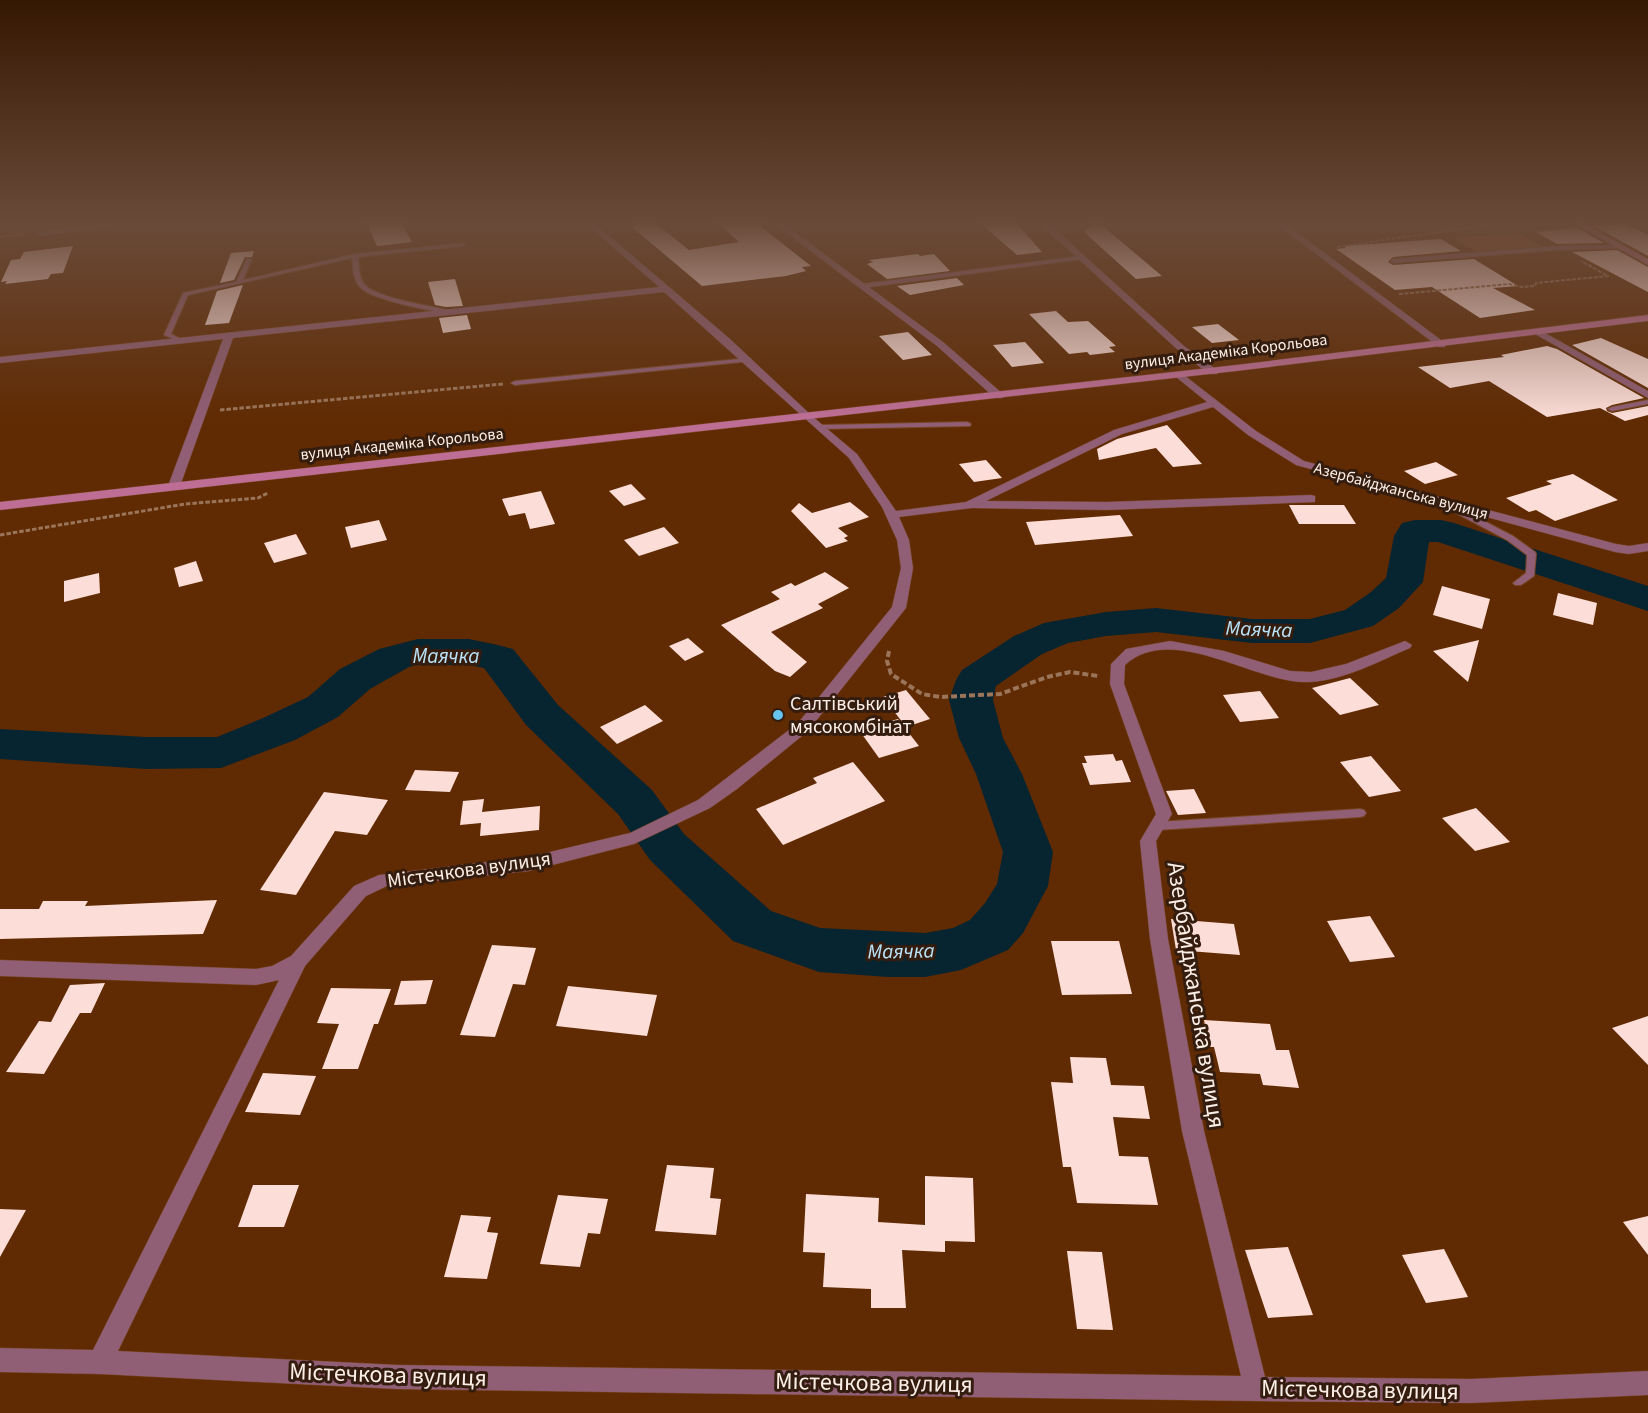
<svg xmlns="http://www.w3.org/2000/svg" width="1648" height="1413" font-family="'Source Sans 3',sans-serif">
<style>
.green{fill:#8c4c23}
.lines{fill:none;stroke-linecap:round;stroke-linejoin:round}
.river{fill:#072431;fill-rule:evenodd}
.building{fill:#fcddd7}
.service-casing{stroke:#764623;stroke-width:2}
.minor-casing{stroke:#764623;stroke-width:1}
.secondary-casing{stroke:#764623;stroke-width:1}
.path-far2{stroke:#9b7559;stroke-width:2;stroke-dasharray:4 1.5;stroke-linecap:butt}
.path-far1{stroke:#9b7559;stroke-width:3;stroke-dasharray:4.5 2;stroke-linecap:butt}
.path{stroke:#9b7559;stroke-width:4;stroke-dasharray:6 3;stroke-linecap:butt}
.service{fill:#905e75;fill-rule:evenodd}
.minor{fill:#905e75;fill-rule:evenodd}
.secondary{fill:#be6e95;fill-rule:evenodd}
.poi-dot{fill:#67c4ef;stroke:#341c0e;stroke-width:2}
.labels{text-anchor:middle;dominant-baseline:central;stroke-width:6;stroke-linejoin:round;paint-order:stroke}
.far-street-label{font-size:16px;fill:#fbeee6;stroke:#341c0e}
.poi-label{font-size:20px;fill:#fbeee6;stroke:#341c0e;text-anchor:start}
.street-label{font-size:20px;fill:#fbeee6;stroke:#341c0e}
.water-label{font-size:21px;font-style:italic;fill:#b9e3f9;stroke:#341c0e}
.near-street-label{font-size:24px;fill:#fbeee6;stroke:#341c0e}
</style>
<rect width="100%" height="100%" fill="#602b03"/>
<path class="green" d="M1518 233 1541 246 1477 252 1454 238Z"/>
<g class="lines">
<path class="river" d="M1415 520H1441L1454 523 1648 586V611L1438 542H1429L1423 582 1399 608 1373 626 1310 643H1252L1156 632 1106 636 1068 643 1042 654 996 686 993 700 1003 738 1022 774 1053 852 1048 886 1023 933 1008 950 961 970 925 977H888L819 972 733 941 650 860 618 814 526 725 484 668 469 665H418L409 667 370 689 338 717 295 740 221 768 146 769 0 759V729L146 737H217L263 718 308 697 340 669 379 649 418 639H469L498 645 513 649 558 705 652 790 684 834 771 911 820 928 925 933 953 928 970 920 985 903 997 884 1003 852 976 774 959 738 949 700 956 680 962 670 1014 636 1044 623 1106 612 1156 608 1252 619H1310L1345 610 1371 592 1386 578 1394 536 1402 523Z"/>
</g>
<g class="building">
<path d="M366 222H401L412 242 377 246Z"/>
<path d="M636 222H654L689 250 739 242 717 222H755L811 266 802 267 806 271 786 276 702 286 632 227Z"/>
<path d="M979 222H1015L1042 252 1017 255Z"/>
<path d="M1093 222H1098L1162 276 1136 279 1084 232Z"/>
<path d="M1625 224 1648 235V256L1594 226Z"/>
<path d="M1577 228 1604 243 1557 244 1536 232Z"/>
<path d="M1441 239 1461 251 1393 257 1388 262 1393 265 1474 259 1518 286 1493 288 1535 310 1480 318 1432 287 1395 290 1336 249 1346 248 1343 246Z"/>
<path d="M73 246 63 273 51 274 48 279 5 284 7 281 1 282 11 260 20 259 24 252Z"/>
<path d="M1617 250 1648 267V292L1572 252Z"/>
<path d="M254 251 252 257H245L234 280 220 283 231 253Z"/>
<path d="M918 254 920 256 934 254 950 271 887 279 867 264 873 262 869 260Z"/>
<path d="M957 278 964 285 910 295 897 286Z"/>
<path d="M455 279 463 306 446 307 435 305 428 282Z"/>
<path d="M243 285 229 323 205 325 217 291Z"/>
<path d="M1056 311 1068 322 1088 321 1116 346 1109 347 1115 352 1090 355 1087 352 1069 354 1029 314Z"/>
<path d="M467 315 471 329 443 333 439 318Z"/>
<path d="M1218 324 1239 340 1212 343 1192 327Z"/>
<path d="M908 332 932 355 903 360 879 336Z"/>
<path d="M1601 338 1648 359V388L1572 345Z"/>
<path d="M1025 342 1044 363 1012 367 993 345Z"/>
<path d="M1547 346 1557 349 1644 398 1612 405 1606 408 1607 411 1612 413 1648 406V415L1625 421 1600 408 1547 417 1489 381 1450 388 1418 367 1504 357 1501 355Z"/>
<path d="M1167 425 1202 464 1173 467 1156 448 1099 460 1097 449 1117 439Z"/>
<path d="M986 460 1002 478 974 482 959 464Z"/>
<path d="M1436 462 1458 475 1425 484 1404 471Z"/>
<path d="M1573 474 1618 500 1555 521 1536 510 1529 512 1506 498 1552 484 1546 481Z"/>
<path d="M631 484 646 499 624 506 609 491Z"/>
<path d="M541 491 555 524 530 529 525 513 509 516 502 499Z"/>
<path d="M850 502 869 517 838 528 848 536 844 538 848 541 826 548 791 511 799 503 812 513Z"/>
<path d="M1289 505H1344L1356 524H1299Z"/>
<path d="M1120 515 1133 536 1035 545 1026 522Z"/>
<path d="M379 520 387 540 351 548 345 527Z"/>
<path d="M664 527 679 543 639 556 624 540Z"/>
<path d="M296 534 307 554 274 563 264 543Z"/>
<path d="M196 561 203 581 179 587 174 568Z"/>
<path d="M825 572 849 588 818 604 823 608 771 632 807 662 790 677 775 671 721 625 780 599 771 592 791 583 795 586Z"/>
<path d="M99 573 100 593 64 602V581Z"/>
<path d="M1442 586 1490 599 1482 629 1433 615Z"/>
<path d="M1558 593 1597 603 1593 625 1553 615Z"/>
<path d="M688 638 704 652 685 661 669 646Z"/>
<path d="M1479 640 1468 682 1433 651Z"/>
<path d="M1350 678 1379 705 1340 715 1312 688Z"/>
<path d="M906 690 930 719 906 727 883 697Z"/>
<path d="M1260 691 1279 718 1240 722 1223 695Z"/>
<path d="M645 705 663 721 617 744 600 727Z"/>
<path d="M898 719 919 746 879 758 859 730Z"/>
<path d="M1113 754 1116 761 1122 760 1131 782 1090 785 1082 763H1087L1084 756Z"/>
<path d="M1371 756 1401 791 1369 797 1340 762Z"/>
<path d="M853 762 885 801 783 845 756 809 817 783 813 778Z"/>
<path d="M415 770 459 772 450 792 405 790Z"/>
<path d="M1194 789 1206 813 1178 815 1166 791Z"/>
<path d="M324 792 388 800 367 835 335 831 296 895 260 890Z"/>
<path d="M484 799 482 812 540 806 539 830 480 836 481 823 460 825 463 801Z"/>
<path d="M1476 808 1510 842 1475 851 1442 818Z"/>
<path d="M217 900 203 934 0 939V909H39L43 901H88L85 906Z"/>
<path d="M1370 916 1395 957 1350 962 1327 921Z"/>
<path d="M1171 919 1234 924 1240 955 1176 950Z"/>
<path d="M1051 941H1119L1132 994 1062 995Z"/>
<path d="M492 945 536 948 525 985 513 984 495 1037 460 1035Z"/>
<path d="M433 980 426 1004 394 1005 401 981Z"/>
<path d="M105 983 91 1013H80L44 1074 6 1072 39 1021 51 1022 70 985Z"/>
<path d="M568 986 657 995 647 1036 556 1026Z"/>
<path d="M331 988 391 989 378 1024H374L358 1069H322L339 1024 317 1023Z"/>
<path d="M1648 1016V1065L1612 1028Z"/>
<path d="M1204 1020 1270 1024 1276 1050H1289L1299 1088 1263 1085 1260 1074 1220 1072 1214 1047H1209Z"/>
<path d="M1070 1057 1106 1058 1111 1085 1144 1086 1150 1119 1113 1117 1119 1156 1148 1157 1158 1205 1077 1203 1071 1167H1063L1051 1082 1073 1083Z"/>
<path d="M263 1073 316 1076 300 1115 245 1112Z"/>
<path d="M667 1165 714 1168 710 1198 721 1199 716 1235 655 1231Z"/>
<path d="M925 1176 973 1178 975 1242 945 1241V1252L902 1250 906 1308H871V1289L823 1287 825 1253 803 1252 806 1194 879 1198 878 1222 925 1225Z"/>
<path d="M253 1185H299L284 1227H238Z"/>
<path d="M558 1195 608 1199 600 1234 588 1233 580 1267 540 1264Z"/>
<path d="M0 1209 26 1210 0 1257Z"/>
<path d="M461 1215 491 1217 487 1232 498 1233 487 1279 444 1277Z"/>
<path d="M1648 1216V1255L1623 1222Z"/>
<path d="M1288 1247 1313 1315 1268 1318 1245 1250Z"/>
<path d="M1444 1249 1468 1297 1426 1303 1402 1255Z"/>
<path d="M1067 1251 1102 1252 1113 1330 1077 1329Z"/>
</g>
<g class="lines">
<defs>
<g id="service">
<path d="M463 243 465 244V246L358 257C359 266 359 278 365 285 377 298 430 306 448 310V312C433 313 373 299 362 289 353 282 353 269 352 258L188 295 171 334 183 340 178 341 164 335 183 293 236 282 247 258 252 259 243 280 355 254Z"/>
<path d="M1621 245 1624 247 1623 248 1557 250 1393 263 1390 261 1393 259 1557 246Z"/>
<path d="M1081 256 1084 258 1083 259 862 288 859 286 862 284Z"/>
<path d="M749 358 751 359V361L515 385 511 383 515 381Z"/>
<path d="M1648 400V404L1612 411 1608 409 1612 407Z"/>
<path d="M967 422 971 424 970 426 821 429 817 427 821 425Z"/>
<path d="M1440 498 1513 536 1535 552 1536 554 1534 576 1521 585H1515L1513 583 1526 573 1527 555 1507 540 1437 503V499Z"/>
<path d="M1360 809 1364 810 1366 813 1364 816 1360 817 1157 830 1153 829 1151 826 1153 823 1157 822Z"/>
</g>
<g id="minor">
<path d="M117 222H139L40 236 36 234 40 232Z"/>
<path d="M584 222H593L730 339 812 416 857 454 896 511 966 502 1114 430 1207 402 1176 377 1175 375 1180 372 1256 431 1304 461 1616 544 1629 546 1648 543V551L1629 554 1615 552 1296 465 1248 435 1213 407 1122 434 986 501 1107 502 1311 495 1315 496V502L1107 510 972 508 899 517 909 540 913 568 906 608 808 731 737 789 710 808 634 844 529 871 387 886 366 896 305 966 118 1351 397 1365 1241 1376 1182 1131 1150 939 1140 841 1156 814 1110 684 1111 664 1126 649 1170 641 1224 651 1290 671 1311 672 1346 664 1405 641 1412 645 1410 648C1379 661 1345 680 1310 682 1256 685 1173 621 1125 665L1124 684 1172 814 1156 841 1168 939 1204 1131 1265 1377 1471 1379 1648 1371V1395L1471 1403 1256 1401 397 1389 100 1374 0 1372V1348L93 1350 279 980 256 985 0 976V960L256 969 272 966 291 956 354 886 379 875 529 857 630 833 698 800 798 723 892 607 901 568 897 540 882 507 849 458 664 292 233 338 180 486 174 490 168 486 223 339 0 363V357L659 287Z"/>
<path d="M772 222H781L943 342 1003 394V398H995L937 346Z"/>
<path d="M1038 222H1047L1184 346 1217 370V374H1209L1178 350Z"/>
<path d="M1274 222H1283L1445 343V347H1439Z"/>
<path d="M1538 329 1648 391V398L1535 334 1533 332Z"/>
</g>
<g id="secondary">
<path d="M1571 222H1581L1648 259V265Z"/>
<path d="M1648 315V321L1236 371 0 510V502L1236 365Z"/>
</g>
</defs>
<use href="#service" class="service-casing"/>
<use href="#minor" class="minor-casing"/>
<use href="#secondary" class="secondary-casing"/>
<g class="path-far2">
<path d="M0 237 25 234"/>
<path d="M1337 247 1509 222"/>
<path d="M1399 294 1509 284 1522 287 1535 286 1536 283 1608 276 1581 261"/>
</g>
<g class="path-far1">
<path d="M220 410 503 384"/>
<path d="M0 535 185 504 258 498 268 493"/>
</g>
<path class="path" d="M889 651 887 661 891 674 922 694 940 697 1000 694 1047 677 1070 672 1098 676"/>
<use href="#service" class="service"/>
<use href="#minor" class="minor"/>
<use href="#secondary" class="secondary"/>
</g>
<linearGradient id="sky" x2="0" y2="1"><stop stop-color="#351802"/><stop offset="0.53" stop-color="#694a39"/><stop offset="1" stop-color="#694a39" stop-opacity="0"/></linearGradient>
<rect width="1648" height="420" fill="url(#sky)"/>
<circle class="poi-dot" cx="778" cy="715" r="6"/>
<g class="labels">
<g class="far-street-label">
<text transform="translate(1226 352) rotate(-7)">вулиця Академіка Корольова</text>
<text transform="translate(402 444) rotate(-6)">вулиця Академіка Корольова</text>
<text transform="translate(1401 491) rotate(15)">Азербайджанська вулиця</text>
</g>
<g class="poi-label">
<text x="790" y="704">Салтівський<tspan x="790" dy="23">мясокомбінат</tspan></text>
</g>
<g class="street-label">
<text transform="translate(469 870) rotate(-8)">Містечкова вулиця</text>
</g>
<g class="water-label">
<text transform="translate(1259 629) rotate(2)">Маячка</text>
<text x="446" y="656">Маячка</text>
<text transform="translate(901 951) rotate(-1)">Маячка</text>
</g>
<g class="near-street-label">
<text transform="translate(1196 995) rotate(81)">Азербайджанська вулиця</text>
<text transform="translate(388 1375) rotate(2)">Містечкова вулиця</text>
<text transform="translate(874 1383) rotate(1)">Містечкова вулиця</text>
<text transform="translate(1360 1390) rotate(1)">Містечкова вулиця</text>
</g>
</g>
</svg>
